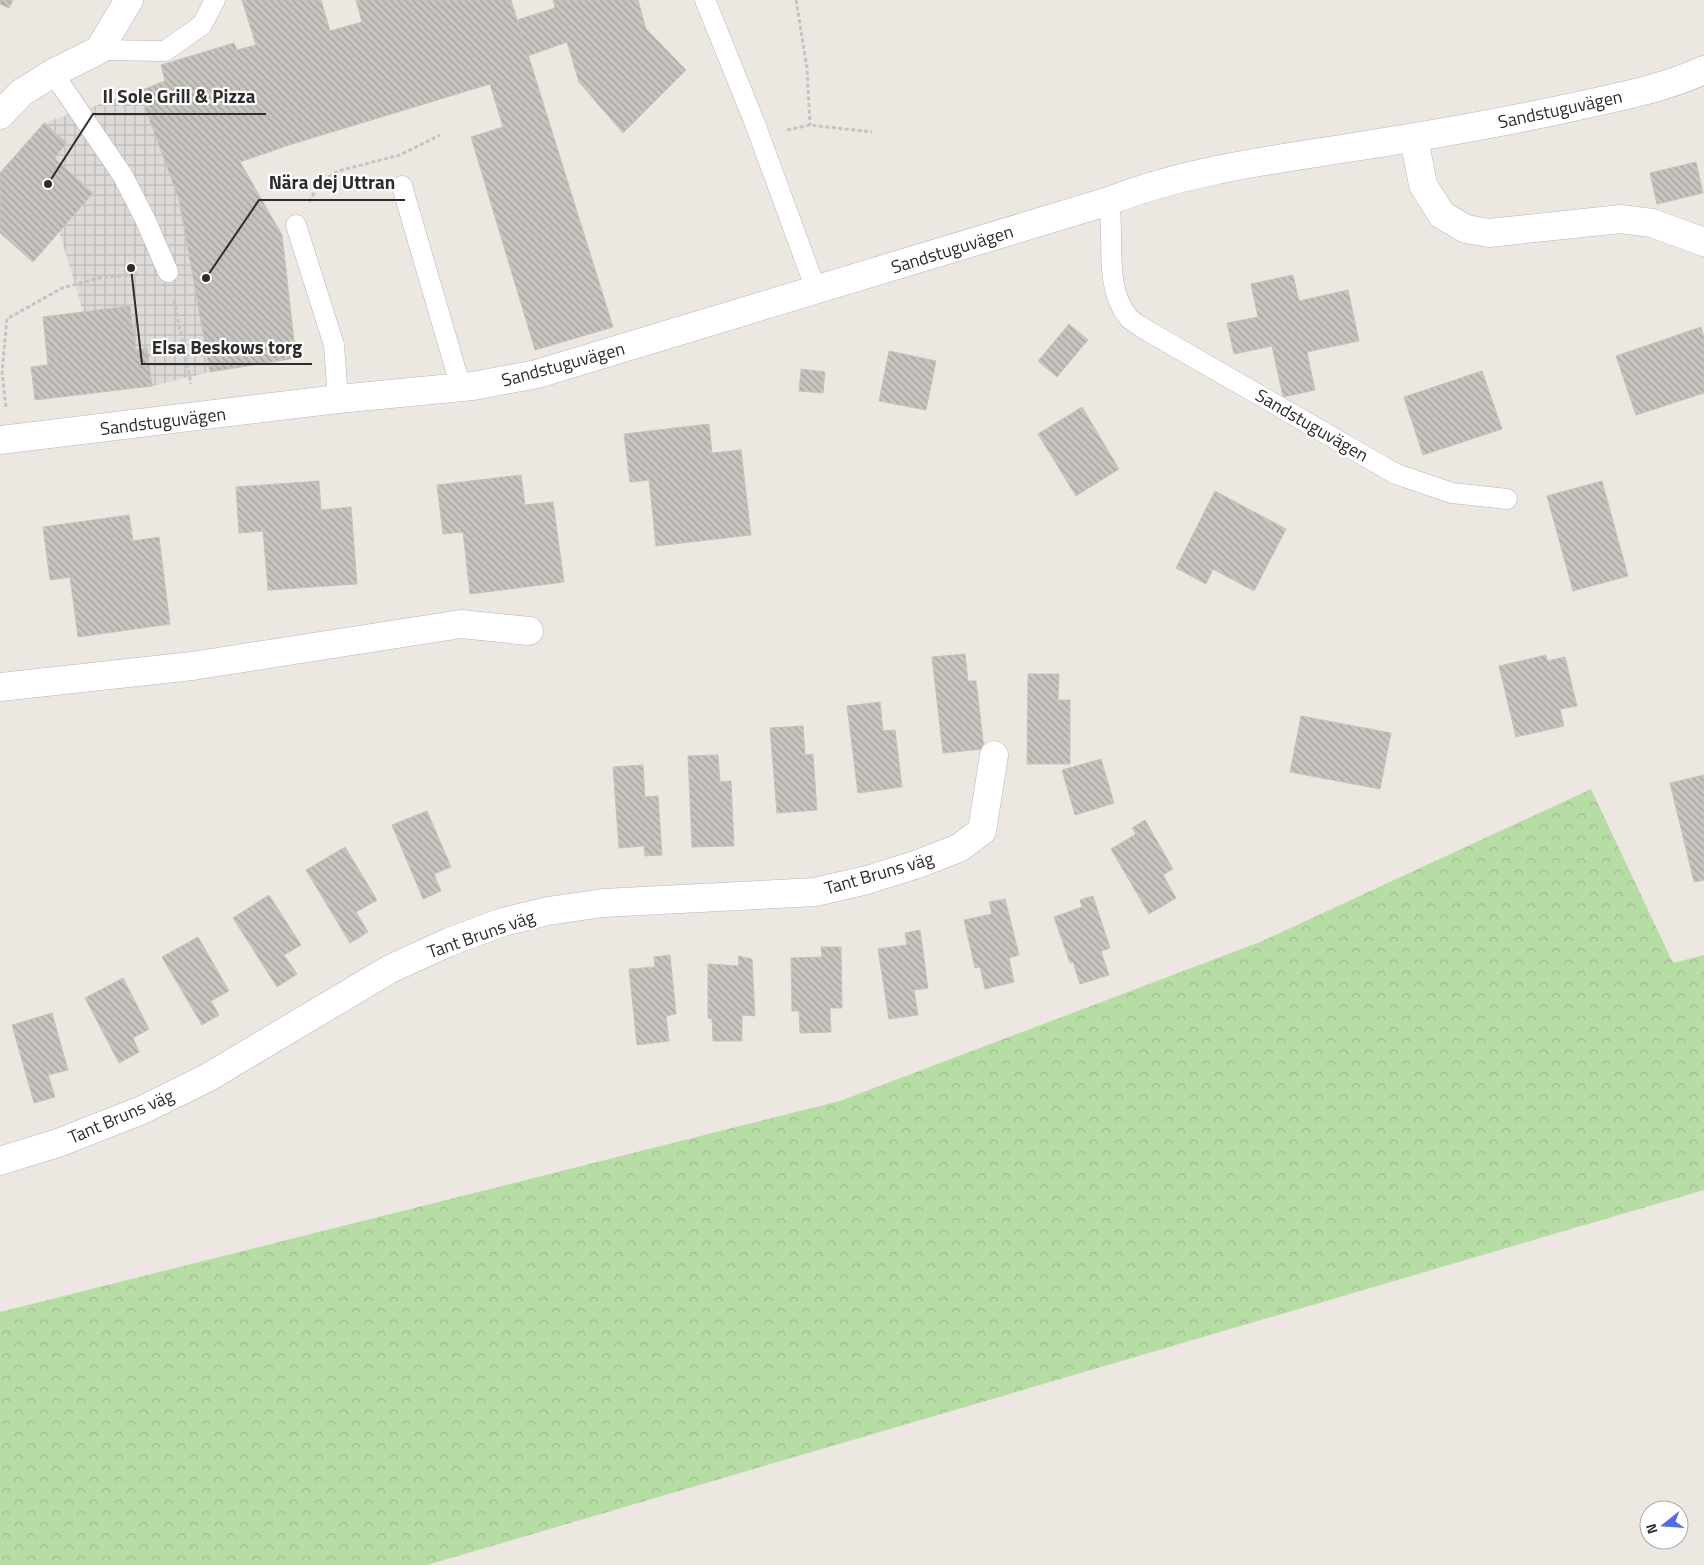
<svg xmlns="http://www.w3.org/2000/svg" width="1704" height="1565" font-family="'Titillium Web',sans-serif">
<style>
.forest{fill:url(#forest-crowns)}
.plaza{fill:url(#plaza-grid)}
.building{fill:url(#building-back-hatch);stroke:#c8c3ba}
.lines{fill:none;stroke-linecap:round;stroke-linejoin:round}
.service-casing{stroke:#b4b6bf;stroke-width:21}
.minor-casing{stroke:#b4b6bf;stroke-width:29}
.path{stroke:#c4c4c4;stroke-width:3;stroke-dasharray:4 2.5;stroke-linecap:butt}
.service{stroke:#fff;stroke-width:20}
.minor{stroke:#fff;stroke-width:28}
.labels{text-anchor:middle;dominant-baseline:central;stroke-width:4.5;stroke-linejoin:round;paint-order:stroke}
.street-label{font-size:18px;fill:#2d2d2d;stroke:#fff}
.leader{fill:none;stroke:#2d2d2d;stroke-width:2}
.callout-dot{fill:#2d2d2d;stroke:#fff;stroke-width:2}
.callout-label{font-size:19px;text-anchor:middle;font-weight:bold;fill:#2d2d2d;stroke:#fff;stroke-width:4.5;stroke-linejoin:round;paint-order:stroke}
</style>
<defs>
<pattern id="forest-crowns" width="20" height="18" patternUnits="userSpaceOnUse" patternTransform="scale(1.25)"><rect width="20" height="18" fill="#b6dda3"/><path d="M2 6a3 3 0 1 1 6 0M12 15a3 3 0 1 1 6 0" fill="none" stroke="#9dbe8d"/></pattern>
<pattern id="plaza-grid" width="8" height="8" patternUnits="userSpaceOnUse" patternTransform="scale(1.25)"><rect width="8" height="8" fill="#dddad7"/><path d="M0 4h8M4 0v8" fill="none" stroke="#bebbb9"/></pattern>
<pattern id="building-back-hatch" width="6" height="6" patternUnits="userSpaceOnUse" patternTransform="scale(1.25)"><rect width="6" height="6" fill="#c8c4c0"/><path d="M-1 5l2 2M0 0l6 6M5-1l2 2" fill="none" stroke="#a3a09c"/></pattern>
</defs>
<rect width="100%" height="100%" fill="#ede7e1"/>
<path class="forest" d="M1591 789 1673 963 1704 955V1190L427 1565H0V1312L840 1101 1260 942Z"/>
<path class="plaza" d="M139 91 179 199 210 372 152 386 147 348 136 350 130 306 83 312 59 231 93 192 54 158 67 143 44 123Z"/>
<g class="building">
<path d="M0 0H13L9 8 0 4Z"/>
<path d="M242 0H321L330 31 362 22 356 0H511L613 327 535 350 471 137 503 127 490 84 289 145 240 162 282 235 296 358 210 372 179 199 139 91 165 81 161 65 234 43 237 50 256 45Z"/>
<path d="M553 0H638L646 29 686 70 623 133 579 82 567 42 528 56 517 20 555 8Z"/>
<path d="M44 123 67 143 54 158 93 193 33 262 0 233V173Z"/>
<path d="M1696 162 1703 193 1657 204 1650 173Z"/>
<path d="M1293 275 1299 301 1348 290 1359 341 1307 352 1315 390 1283 397 1272 346 1234 354 1227 323 1258 317 1251 284Z"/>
<path d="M130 306 136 350 147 348 152 386 35 400 31 367 48 365 43 317Z"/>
<path d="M1069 324 1088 340 1057 377 1038 361Z"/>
<path d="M1701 327 1704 337V393L1636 415 1616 356Z"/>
<path d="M889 351 936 361 926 410 879 401Z"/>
<path d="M801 369 825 372 823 393 799 391Z"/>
<path d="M1482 371 1502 429 1423 455 1404 397Z"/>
<path d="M1082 407 1119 469 1076 496 1038 434Z"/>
<path d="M709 424 712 453 741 450 751 535 656 546 649 480 630 482 624 434Z"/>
<path d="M521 475 525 505 553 502 564 582 470 594 463 532 443 534 437 485Z"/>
<path d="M319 481 321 510 351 507 357 584 268 590 263 531 239 533 236 487Z"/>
<path d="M1602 481 1628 576 1573 591 1547 496Z"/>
<path d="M1215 491 1286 529 1254 591 1213 569 1206 584 1176 568Z"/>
<path d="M129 515 133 541 159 537 170 624 78 637 70 577 50 580 43 527Z"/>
<path d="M965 654 968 681H976L984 749 943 753 932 657Z"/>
<path d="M1546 655 1547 661 1565 657 1577 706 1560 709 1564 726 1516 737 1499 666Z"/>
<path d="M1028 674H1059L1058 700H1070V764H1027Z"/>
<path d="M880 702 883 731 895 730 902 787 858 793 847 706Z"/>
<path d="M1301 716 1391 733 1380 789 1290 772Z"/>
<path d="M803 726 805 755 813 754 817 810 777 813 770 728Z"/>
<path d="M718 755 720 782 731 781 734 846 692 847 688 756Z"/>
<path d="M1101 759 1114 803 1075 815 1062 770Z"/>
<path d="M643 765 645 797 658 796 662 855 645 856 644 846 619 848 613 767Z"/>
<path d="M1704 775V880L1694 882 1670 783Z"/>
<path d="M427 811 451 867 434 874 441 891 423 899 392 825Z"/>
<path d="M1145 820 1173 869 1163 875 1176 898 1149 914 1111 849 1136 834 1132 828Z"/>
<path d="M345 847 377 900 356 912 368 932 350 943 306 870Z"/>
<path d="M269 895 301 945 284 955 297 974 277 987 233 918Z"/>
<path d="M1093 896 1110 948 1101 951 1109 975 1080 984 1073 962 1070 963 1054 917 1082 907 1080 900Z"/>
<path d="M1005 899 1019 955 1009 958 1014 982 985 989 980 967 975 968 964 920 992 914 989 902Z"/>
<path d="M920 930 928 988 914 990 918 1015 889 1019 878 949 907 945 905 933Z"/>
<path d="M198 937 229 991 211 1001 219 1015 202 1025 162 957Z"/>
<path d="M821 947H841L842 1008H830L831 1032 800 1033 799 1011H792L791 958 822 957Z"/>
<path d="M670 955 676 1014 666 1016 669 1041 637 1045 629 969 655 967 654 957Z"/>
<path d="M738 956 752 959 755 1016 742 1015V1041H713L712 1019 708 1018V964L739 966Z"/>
<path d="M123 978 149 1029 133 1038 139 1052 119 1063 85 998Z"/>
<path d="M52 1013 68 1070 48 1075 55 1097 34 1103 12 1025Z"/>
</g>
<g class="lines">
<defs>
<g id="service">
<path d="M705 0 754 121 816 290"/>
<path d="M99 50 165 51 202 25 215 0"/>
<path d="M53 73 123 176 145 219 168 272"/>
<path d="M402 186 461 388"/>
<path d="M1109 201C1115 238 1103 288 1129 318 1134 323 1142 327 1148 331L1396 474 1452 493 1507 499"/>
<path d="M296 225 334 345 338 399"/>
</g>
<g id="minor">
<path d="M0 115 21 93 53 73 99 50 129 0"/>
<path d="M1414 138 1423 185 1442 215 1466 229 1489 233 1621 219 1652 223 1704 242"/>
<path d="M0 440 338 399 473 386 537 374 1109 201C1183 172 1263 161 1341 149 1419 137 1496 124 1573 107 1617 97 1663 89 1704 70"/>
<path d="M0 687 192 666 461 624 529 631"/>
<path d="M0 1161 58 1143 142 1110 207 1078 390 969 449 942 503 922 548 911 603 903 815 892 867 880 918 864 959 848 982 831 994 755"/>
</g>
</defs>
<use href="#service" class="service-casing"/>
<use href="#minor" class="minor-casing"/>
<g class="path">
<path d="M796 0 807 68 810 125"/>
<path d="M787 130 810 125 872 132"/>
<path d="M309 202 319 184 338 171 400 155 440 135"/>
<path d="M174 300 191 384"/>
<path d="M6 407 2 372 7 319 62 288 99 278 138 274"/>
</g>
<use href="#service" class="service"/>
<use href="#minor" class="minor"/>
</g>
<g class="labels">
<g class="street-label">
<text transform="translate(1560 109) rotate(-12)">Sandstuguvägen</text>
<text transform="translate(952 249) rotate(-17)">Sandstuguvägen</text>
<text transform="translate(563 364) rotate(-15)">Sandstuguvägen</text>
<text transform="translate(163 421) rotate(-7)">Sandstuguvägen</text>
<text transform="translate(1312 425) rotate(30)">Sandstuguvägen</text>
<text transform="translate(879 873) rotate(-16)">Tant Bruns väg</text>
<text transform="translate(481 934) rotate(-19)">Tant Bruns väg</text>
<text transform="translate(121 1116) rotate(-23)">Tant Bruns väg</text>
</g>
</g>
<path class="leader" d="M48 184L93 114H266M206 278L259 200H405M131 268L142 364H312"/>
<g class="callout-dot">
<circle cx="48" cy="184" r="5"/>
<circle cx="206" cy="278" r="5"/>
<circle cx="131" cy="268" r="5"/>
</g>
<g class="callout-label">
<text x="179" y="103">Il Sole Grill &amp; Pizza</text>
<text x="332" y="189">Nära dej Uttran</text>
<text x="227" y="354">Elsa Beskows torg</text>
</g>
<g transform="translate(1664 1525) rotate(253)"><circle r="24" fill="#ffffff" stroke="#ababab"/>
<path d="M0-4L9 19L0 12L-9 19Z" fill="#516ce9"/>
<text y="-8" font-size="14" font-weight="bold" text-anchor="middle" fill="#2d2d2d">N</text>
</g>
</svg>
